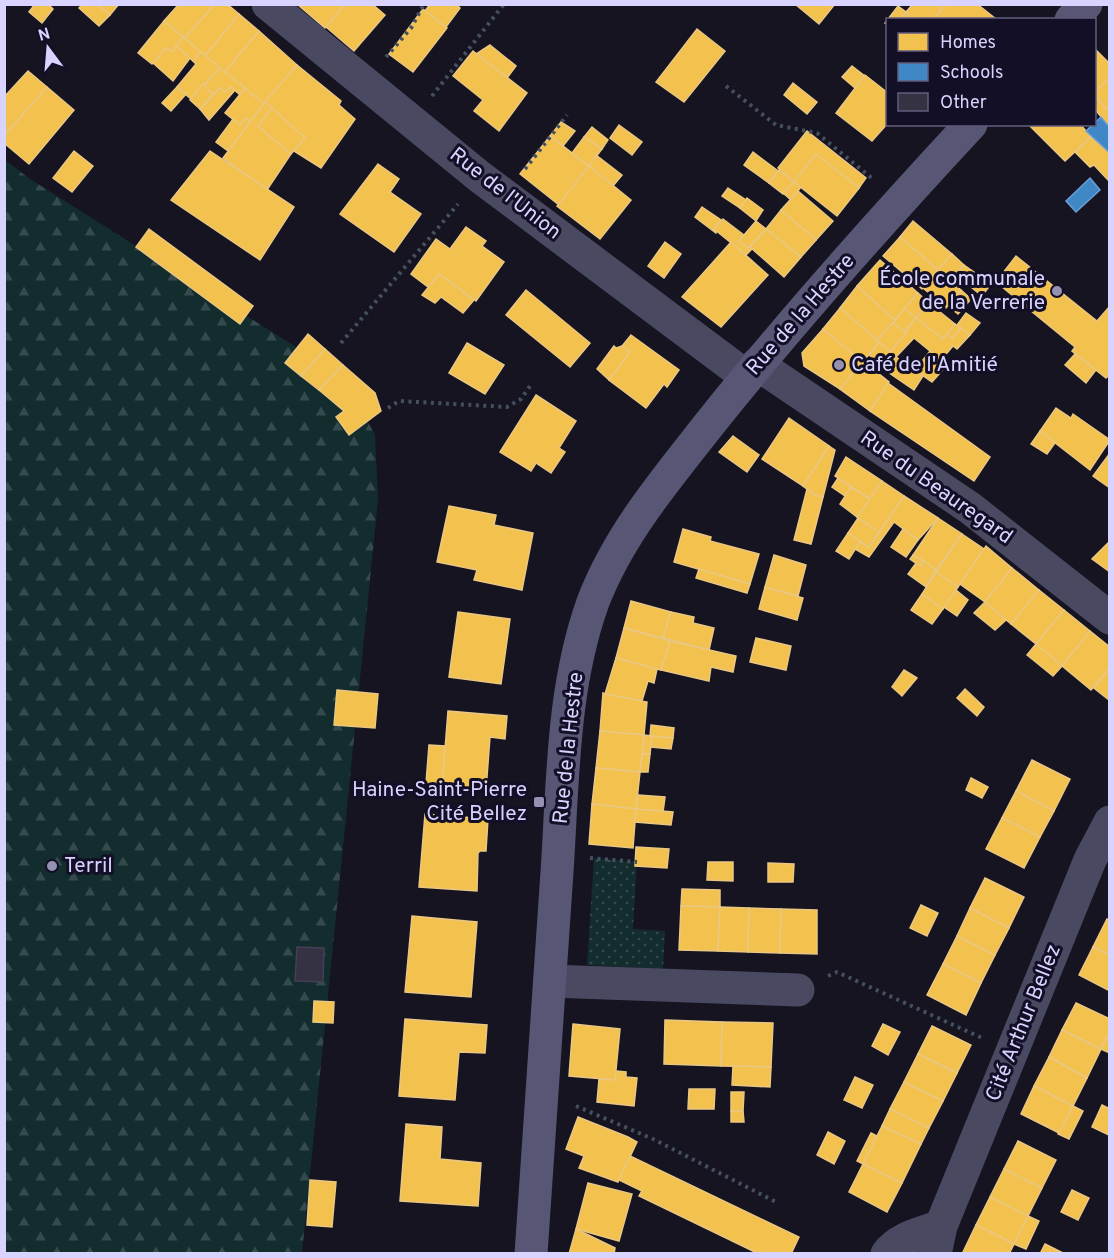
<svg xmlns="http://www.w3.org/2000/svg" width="1114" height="1258" font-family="Overpass,sans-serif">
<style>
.grass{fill:url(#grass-dots)}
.forest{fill:url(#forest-firs)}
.homes{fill:#f2c14e;stroke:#eac783;stroke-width:1.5}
.schools{fill:#3f88c5;stroke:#6d9fd6;stroke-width:1.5}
.building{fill:#343243;stroke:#433f54;stroke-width:1.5}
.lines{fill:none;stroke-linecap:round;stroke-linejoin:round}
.path{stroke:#44505f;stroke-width:4;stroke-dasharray:3 4.5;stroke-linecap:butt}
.street{stroke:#4a4962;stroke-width:33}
.secondary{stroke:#575674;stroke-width:33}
.poi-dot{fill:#9591b1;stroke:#130f26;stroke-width:2}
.labels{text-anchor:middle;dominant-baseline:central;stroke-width:6;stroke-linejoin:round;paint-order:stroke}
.street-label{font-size:21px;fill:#d9d4ff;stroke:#130f26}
.poi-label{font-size:21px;fill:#d9d4ff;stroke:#130f26;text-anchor:end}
</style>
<defs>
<pattern id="grass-dots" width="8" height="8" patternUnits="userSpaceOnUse" patternTransform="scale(1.5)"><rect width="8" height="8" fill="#132c2d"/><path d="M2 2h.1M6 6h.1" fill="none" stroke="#354a4c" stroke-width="1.8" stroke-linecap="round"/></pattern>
<pattern id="forest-firs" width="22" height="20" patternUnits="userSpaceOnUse" patternTransform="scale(1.5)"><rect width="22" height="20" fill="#132c2d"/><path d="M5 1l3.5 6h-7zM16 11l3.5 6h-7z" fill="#354a4c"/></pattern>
</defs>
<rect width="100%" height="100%" fill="#161421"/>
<path class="grass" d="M594 858 637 862 633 929 665 931 663 969 587 965Z"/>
<path class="forest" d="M4 159 30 179 299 349 349 386 375 435 378 500 302 1253H5Z"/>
<g class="homes">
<path d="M35 4H48L53 9 42 23 29 12Z"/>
<path d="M83 4H97L110 15 99 26 79 8Z"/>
<path d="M97 4H119L110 15Z"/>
<path d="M179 4H215L185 38 164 21Z"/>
<path d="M215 4H227L239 14 205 56 185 38Z"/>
<path d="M297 4H345L325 28Z"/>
<path d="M345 4H372L385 15 354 51 326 27Z"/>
<path d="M430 4H456L460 8 446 27 425 11Z"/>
<path d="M795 4H835L819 24Z"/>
<path d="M913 4H946L933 20H915L906 12Z"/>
<path d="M946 4H977L996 19 933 20Z"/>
<path d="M898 6 906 12 900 20H888V25L885 23Z"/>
<path d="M423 9 447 28 413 72 389 54Z"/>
<path d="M906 12 915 20H900Z"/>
<path d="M239 14 259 31 225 72 205 56Z"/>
<path d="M164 21 183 37 172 52 166 48 152 64 138 53Z"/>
<path d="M697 29 725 51 684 102 656 82Z"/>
<path d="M259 31 297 65 264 104 225 72Z"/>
<path d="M183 37 201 52 193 61 176 46Z"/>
<path d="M490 45 516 66 507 78 476 54Z"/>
<path d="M176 46 190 58 173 81 153 63 166 48 172 52Z"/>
<path d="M1094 48 1110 64V79L1095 92Z"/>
<path d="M473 51 527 93 499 131 474 111 483 100 453 76Z"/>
<path d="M201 52 220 68 191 99 177 87 196 64 193 61Z"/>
<path d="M297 65 341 101 339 105 355 119 321 168 294 151 305 138 265 102Z"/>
<path d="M852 66 865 76 855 88 842 77Z"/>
<path d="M220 68 245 88 240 95 231 87 225 92 220 88 213 94 204 86Z"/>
<path d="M28 71 47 87 4 136V97Z"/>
<path d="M865 75 888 93V123L872 141 836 113Z"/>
<path d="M1108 80 1110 82 1108 110 1094 95V92Z"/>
<path d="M793 83 817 102 807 114 784 95Z"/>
<path d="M203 84 213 94 200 109 190 100Z"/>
<path d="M47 87 74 110 29 164 4 143V136Z"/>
<path d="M177 87 186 94 171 111 162 103Z"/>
<path d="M231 87 235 90 209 120 200 109 220 88 225 92Z"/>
<path d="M245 88 264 104 250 122 246 118 240 125 225 113Z"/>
<path d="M1094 95 1108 110 1110 109V128L1094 108Z"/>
<path d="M265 102 272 108 258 126 291 154 267 190 223 158Z"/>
<path d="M272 108 305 138 291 154 258 126Z"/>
<path d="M246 118 250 122 228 151 216 142 233 119 240 125Z"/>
<path d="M561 122 575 131 563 146 550 136Z"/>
<path d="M1032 124H1080L1091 137 1065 161 1030 126Z"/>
<path d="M619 125 642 142 632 155 610 138Z"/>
<path d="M592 127 608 140 602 149 584 137Z"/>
<path d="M807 131 866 178 859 188 816 154 794 182 778 168Z"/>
<path d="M550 136 589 166 559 205 520 174Z"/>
<path d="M584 137 602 149 589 166 572 153Z"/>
<path d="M1091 137 1110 153V182L1094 165 1090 167 1075 152Z"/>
<path d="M74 151 93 166 72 192 53 178Z"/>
<path d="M210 151 294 207 260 260 171 200Z"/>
<path d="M753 152 778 171 769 183 744 165Z"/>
<path d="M816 154 859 188 837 216 794 182Z"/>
<path d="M596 155 622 175 613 186 589 166Z"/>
<path d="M378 164 399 179 390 192 421 214 394 252 340 214Z"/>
<path d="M589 166 631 200 600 239 557 206Z"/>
<path d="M779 170 794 182 783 194 769 183Z"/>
<path d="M794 182 801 187 791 200 783 193Z"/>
<path d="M728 188 746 200 740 208 722 196Z"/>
<path d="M798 191 833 221 816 240 781 210Z"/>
<path d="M747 198 763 210 756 221 740 208Z"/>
<path d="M702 207 721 220 714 229 717 230 716 233 695 217Z"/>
<path d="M781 210 816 240 801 257 766 229Z"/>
<path d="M723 219 744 235 739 241 752 249 746 255 714 229Z"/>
<path d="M756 221 766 229 748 248 739 241Z"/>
<path d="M913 221 952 254 938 270 900 237Z"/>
<path d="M466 227 486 241 482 246 504 262 476 301 439 274 428 287 411 274 436 239 450 249Z"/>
<path d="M149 229 253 306 240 324 136 247Z"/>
<path d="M766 229 801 257 784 277 750 247Z"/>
<path d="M900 237 938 270 922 289 883 256Z"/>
<path d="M665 242 681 254 664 278 648 266Z"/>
<path d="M731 242 768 275 721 327 682 297Z"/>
<path d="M952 254 964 265 951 281 938 270Z"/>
<path d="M1016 256 1097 321 1110 306V374L1106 378 1072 351 1075 347 996 282Z"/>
<path d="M880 260 918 293 895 320 857 286Z"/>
<path d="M964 265 991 284 982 296 956 275Z"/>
<path d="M938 270 961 290 946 308 923 288Z"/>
<path d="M439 274 474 300 463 313 441 297 435 303 422 295Z"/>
<path d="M857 286 895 320 877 340 840 308Z"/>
<path d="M526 290 590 343 570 367 506 315Z"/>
<path d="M961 290 971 299 958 314 948 306Z"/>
<path d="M918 293 929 303 916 318 904 309Z"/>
<path d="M929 303 955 324 943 339 916 318Z"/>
<path d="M840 308 879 342 863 362 823 329Z"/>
<path d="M904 309 916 318 904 332 893 323Z"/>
<path d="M966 313 980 323 970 335 957 325Z"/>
<path d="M916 318 943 339 947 334 952 338 961 328 970 335 957 349 953 346 941 360 914 338 896 357 890 352Z"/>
<path d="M893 323 906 333 890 352 877 340Z"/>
<path d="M955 324 961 328 952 338 947 334Z"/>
<path d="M823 329 863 362 840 389 804 366 802 353Z"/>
<path d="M308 334 325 349 301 376 285 363Z"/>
<path d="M631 335 679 370 667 387 664 384 646 408 609 380 630 352 622 346Z"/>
<path d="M879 342 896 357 886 369 869 355Z"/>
<path d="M467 343 504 365 485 394 449 373Z"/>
<path d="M614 346 616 348 622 346 630 352 609 380 597 369Z"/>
<path d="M325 349 343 365 319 390 301 376Z"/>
<path d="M930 351 947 365 932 382 915 370Z"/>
<path d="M1075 354 1096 370 1086 383 1065 365Z"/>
<path d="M896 357 923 376 914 390 885 370Z"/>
<path d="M863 361 889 382 870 411 840 389Z"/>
<path d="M343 365 375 393 381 411 349 435 336 417 344 411 319 390Z"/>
<path d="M888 383 990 457 974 481 870 411Z"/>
<path d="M536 395 576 421 559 448 565 452 551 473 536 463 531 471 500 452Z"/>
<path d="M1056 408 1071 418 1073 414 1110 440 1090 470 1040 431Z"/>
<path d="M789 418 829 446 803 486 762 459Z"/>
<path d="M1040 431 1055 443 1047 454 1031 444Z"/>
<path d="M733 436 759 455 747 472 719 452Z"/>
<path d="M829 446 835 450 823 497 815 495 803 486Z"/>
<path d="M1110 453V488L1093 476Z"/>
<path d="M846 457 882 481 870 499 835 476Z"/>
<path d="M838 478 851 487 845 496 832 487Z"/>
<path d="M882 481 904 496 879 532 857 517Z"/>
<path d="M851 487 870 499 857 517 840 504Z"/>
<path d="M807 489 815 495 823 497 811 544 794 540Z"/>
<path d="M904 496 938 518 918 540 894 522 869 557 855 549 860 542 869 547Z"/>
<path d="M449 506 496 515 494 525 533 533 522 590 474 580 477 570 437 562Z"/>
<path d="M858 518 879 532 869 547 848 533Z"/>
<path d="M938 518 962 534 936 570 913 555Z"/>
<path d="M683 529 711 537 710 541 759 554 750 584 674 562Z"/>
<path d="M903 529 918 540 906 557 891 547Z"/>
<path d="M848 533 860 542 849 559 836 551Z"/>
<path d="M962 534 984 549 958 587 936 572Z"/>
<path d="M1110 541V572L1092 559Z"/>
<path d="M986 546 1012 568 985 602 960 584Z"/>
<path d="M774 555 806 565 798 596 765 587Z"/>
<path d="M913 555 924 561 920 566 910 559Z"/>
<path d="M924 561 936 570 926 587 908 574 916 563 920 566Z"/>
<path d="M1012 568 1039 590 1011 624 985 602Z"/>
<path d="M699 569 750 584 747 593 696 578Z"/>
<path d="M936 572 958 587 943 609 922 594Z"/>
<path d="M765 587 803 598 797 620 759 609Z"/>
<path d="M956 590 968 600 957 616 944 607Z"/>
<path d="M1039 590 1064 610 1036 644 1011 624Z"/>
<path d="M922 594 943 609 932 624 911 610Z"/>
<path d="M631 601 671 612 663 638 624 628Z"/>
<path d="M985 602 1006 620 995 630 974 613Z"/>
<path d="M1064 610 1090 631 1062 666 1036 644Z"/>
<path d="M458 612 510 619 501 684 449 677Z"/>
<path d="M671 612 694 617 693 623 714 628 709 650 663 638Z"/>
<path d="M624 628 670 641 661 670 616 658Z"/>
<path d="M1090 631 1110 647V667L1091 690 1062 666Z"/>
<path d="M756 638 791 646 786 670 750 662Z"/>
<path d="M670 641 736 656 733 672 711 667 709 681 661 670Z"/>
<path d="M1036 644 1062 666 1053 676 1027 655Z"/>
<path d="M616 658 657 669 654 683 648 681 642 701 605 694Z"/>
<path d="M1110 667V700H1109L1094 688Z"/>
<path d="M904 670 917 678 902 696 892 687Z"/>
<path d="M965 689 984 707 977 716 957 698Z"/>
<path d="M337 690 378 694 375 728 334 725Z"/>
<path d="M603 693 605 694 647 702 644 735 600 731Z"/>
<path d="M448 711 507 716 505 739 490 737 486 790 442 787Z"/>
<path d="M651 725 674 728 673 738 650 736Z"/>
<path d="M600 731 644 735 640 772 596 768Z"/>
<path d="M644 735 652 736 650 754H642Z"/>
<path d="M652 736 673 738 671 749 651 747Z"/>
<path d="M429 745 445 746 442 787 426 783Z"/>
<path d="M642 754H650L648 772H640Z"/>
<path d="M1032 760 1070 779 1054 811 1016 791Z"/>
<path d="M596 768 640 772 636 809 592 804Z"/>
<path d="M971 778 988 787 982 798 966 790Z"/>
<path d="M1016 791 1054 811 1040 837 1002 818Z"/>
<path d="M638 795 665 797 663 812 636 809Z"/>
<path d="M592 804 636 809 633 848 589 844Z"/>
<path d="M636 809 673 812 671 825 635 822Z"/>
<path d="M425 814 488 819 486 851H480L478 853 477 891 419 887Z"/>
<path d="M1002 818 1040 837 1024 868 986 849Z"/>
<path d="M636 847 669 849 667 868 635 866Z"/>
<path d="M708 862H733V881L707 880Z"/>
<path d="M768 863 794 864 793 882H768Z"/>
<path d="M985 878 1024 897 1009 928 970 908Z"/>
<path d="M682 889 720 890V907L681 906Z"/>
<path d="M921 905 938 913 927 936 910 928Z"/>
<path d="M681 906 720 907 718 951 679 950Z"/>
<path d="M720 907 749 908 748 952 718 951Z"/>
<path d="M749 908 781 909 780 953 748 952Z"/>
<path d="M970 908 1009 928 995 955 957 936Z"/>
<path d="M781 909 817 910V954L780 953Z"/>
<path d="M412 916 477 922 471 997 405 992Z"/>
<path d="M1107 919 1110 920V955L1093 947Z"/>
<path d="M957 936 995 955 981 983 943 964Z"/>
<path d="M1093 947 1110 955V991L1079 975Z"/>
<path d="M943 964 981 983 966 1015 927 995Z"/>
<path d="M314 1001 334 1002 333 1023 313 1022Z"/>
<path d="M1076 1003 1110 1019V1032L1101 1049 1062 1030Z"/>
<path d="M405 1019 487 1025 485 1053 459 1052 455 1100 399 1096Z"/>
<path d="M665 1020 722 1022 721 1066 664 1064Z"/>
<path d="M722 1022 773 1023 771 1067 721 1066Z"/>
<path d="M573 1024 620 1029 615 1080 569 1076Z"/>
<path d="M883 1024 900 1032 888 1055 872 1046Z"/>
<path d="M932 1026 971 1045 957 1073 918 1054Z"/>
<path d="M1062 1030 1101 1049 1087 1078 1049 1057Z"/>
<path d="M1107 1036 1110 1037V1053L1101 1049Z"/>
<path d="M918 1054 957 1073 943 1101 904 1082Z"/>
<path d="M1049 1057 1087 1078 1073 1106 1034 1086Z"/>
<path d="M733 1066 771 1067 770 1087 732 1085Z"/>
<path d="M616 1071 626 1072V1077L637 1078 634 1106 597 1102 599 1079 615 1080Z"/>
<path d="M855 1077 873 1085 862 1108 844 1100Z"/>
<path d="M904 1082 943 1101 929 1128 890 1109Z"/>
<path d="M1034 1086 1073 1106 1059 1133 1021 1114Z"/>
<path d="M689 1089H715L714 1109H688Z"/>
<path d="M731 1092H744L743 1111H731Z"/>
<path d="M1102 1105 1110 1109 1109 1135 1092 1127Z"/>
<path d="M1073 1106 1083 1111 1069 1139 1058 1134Z"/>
<path d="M890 1109 929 1128 921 1144 882 1126Z"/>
<path d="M731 1111H743L744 1122H731Z"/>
<path d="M578 1117 628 1137 637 1142 618 1182 579 1168 584 1156 566 1149Z"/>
<path d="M406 1124 442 1127 440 1159 481 1163 478 1206 400 1201Z"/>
<path d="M882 1126 921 1144 902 1183 863 1164Z"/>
<path d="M828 1132 845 1141 834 1164 817 1155Z"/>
<path d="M871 1133 877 1136 863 1164 857 1161Z"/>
<path d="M1018 1141 1056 1160 1042 1188 1004 1169Z"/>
<path d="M630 1156 799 1237 791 1254H759L639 1196 642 1191 619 1180Z"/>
<path d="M863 1164 902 1183 887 1212 849 1192Z"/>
<path d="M1004 1169 1042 1188 1028 1216 990 1197Z"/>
<path d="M310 1180 336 1182 332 1227 307 1225Z"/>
<path d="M588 1183 632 1194 619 1241 576 1229Z"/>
<path d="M1072 1190 1089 1198 1078 1220 1061 1212Z"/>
<path d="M990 1197 1028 1216 1014 1244 976 1225Z"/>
<path d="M1028 1216 1039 1221 1026 1249 1014 1244Z"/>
<path d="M976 1225 1014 1244 1009 1254 963 1252Z"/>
<path d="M576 1229 615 1248 614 1254H569Z"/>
<path d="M1045 1244 1063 1253 1062 1254H1040Z"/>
</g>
<g class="schools">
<path d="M1101 117 1110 128V153L1086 131Z"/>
<path d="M1090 178 1100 190 1076 212 1066 201Z"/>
</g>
<path class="building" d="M297 947 324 948 323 982 295 981Z"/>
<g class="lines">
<g class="path">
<path d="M386 57 411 28 424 4"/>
<path d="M726 86 776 125 817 133 874 180"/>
<path d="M432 96 504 4"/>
<path d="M525 169 567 115"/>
<path d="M341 343 458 204"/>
<path d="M388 408 399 401 507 407 521 399 530 386"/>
<path d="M590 858 637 862"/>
<path d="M828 976 837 972 982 1038"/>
<path d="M576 1106 653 1139 778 1203"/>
</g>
<g class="street">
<path d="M268 4 480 177 747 377"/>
<path d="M757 364 970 508 1110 618"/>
<path d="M550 981 798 990"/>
<path d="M887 1254C899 1237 923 1233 941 1226"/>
<path d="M935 1254 941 1226 1090 860 1110 822"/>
</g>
<g class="secondary">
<path d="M1071 20 1086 4"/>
<path d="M531 1254C540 1126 549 999 557 872 563 782 562 688 593 602 619 534 667 478 711 422 793 319 881 221 971 124"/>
</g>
</g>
<g class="poi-dot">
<circle cx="1057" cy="291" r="6"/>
<circle cx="839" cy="365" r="6"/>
<rect x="533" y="796" width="12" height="12" rx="3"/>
<circle cx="52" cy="866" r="6"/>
</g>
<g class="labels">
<g class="street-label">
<text transform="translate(505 194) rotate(38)">Rue de l'Union</text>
<text transform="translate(801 315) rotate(-49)">Rue de la Hestre</text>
<text transform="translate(936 488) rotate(35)">Rue du Beauregard</text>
<text transform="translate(569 748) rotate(-84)">Rue de la Hestre</text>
<text transform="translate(1024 1023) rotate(-68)">Cité Arthur Bellez</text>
</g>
<g class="poi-label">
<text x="1045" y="279">École communale<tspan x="1045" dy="24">de la Verrerie</tspan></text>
<text x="851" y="365" text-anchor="start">Café de l'Amitié</text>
<text x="527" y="790">Haine-Saint-Pierre<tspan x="527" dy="24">Cité Bellez</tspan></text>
<text x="64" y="866" text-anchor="start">Terril</text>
</g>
</g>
<rect width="1114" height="1258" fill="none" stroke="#d9d4ff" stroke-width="12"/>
<rect x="886" y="18" width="210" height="108" fill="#130f26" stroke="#625e7d" stroke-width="1.5"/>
<rect x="898" y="33" width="30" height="18" fill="#f2c14e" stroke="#625e7d" stroke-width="1.5"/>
<text x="940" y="48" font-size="18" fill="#d9d4ff">Homes</text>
<rect x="898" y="63" width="30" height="18" fill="#3f88c5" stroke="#625e7d" stroke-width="1.5"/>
<text x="940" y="78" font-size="18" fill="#d9d4ff">Schools</text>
<rect x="898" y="93" width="30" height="18" fill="#343243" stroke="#625e7d" stroke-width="1.5"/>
<text x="940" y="108" font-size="18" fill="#d9d4ff">Other</text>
<g transform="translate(48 48) rotate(344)" stroke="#130f26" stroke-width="4.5" paint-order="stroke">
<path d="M0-4.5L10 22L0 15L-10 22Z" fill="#d9d4ff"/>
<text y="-9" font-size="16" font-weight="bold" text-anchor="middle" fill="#d9d4ff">N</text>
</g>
</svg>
